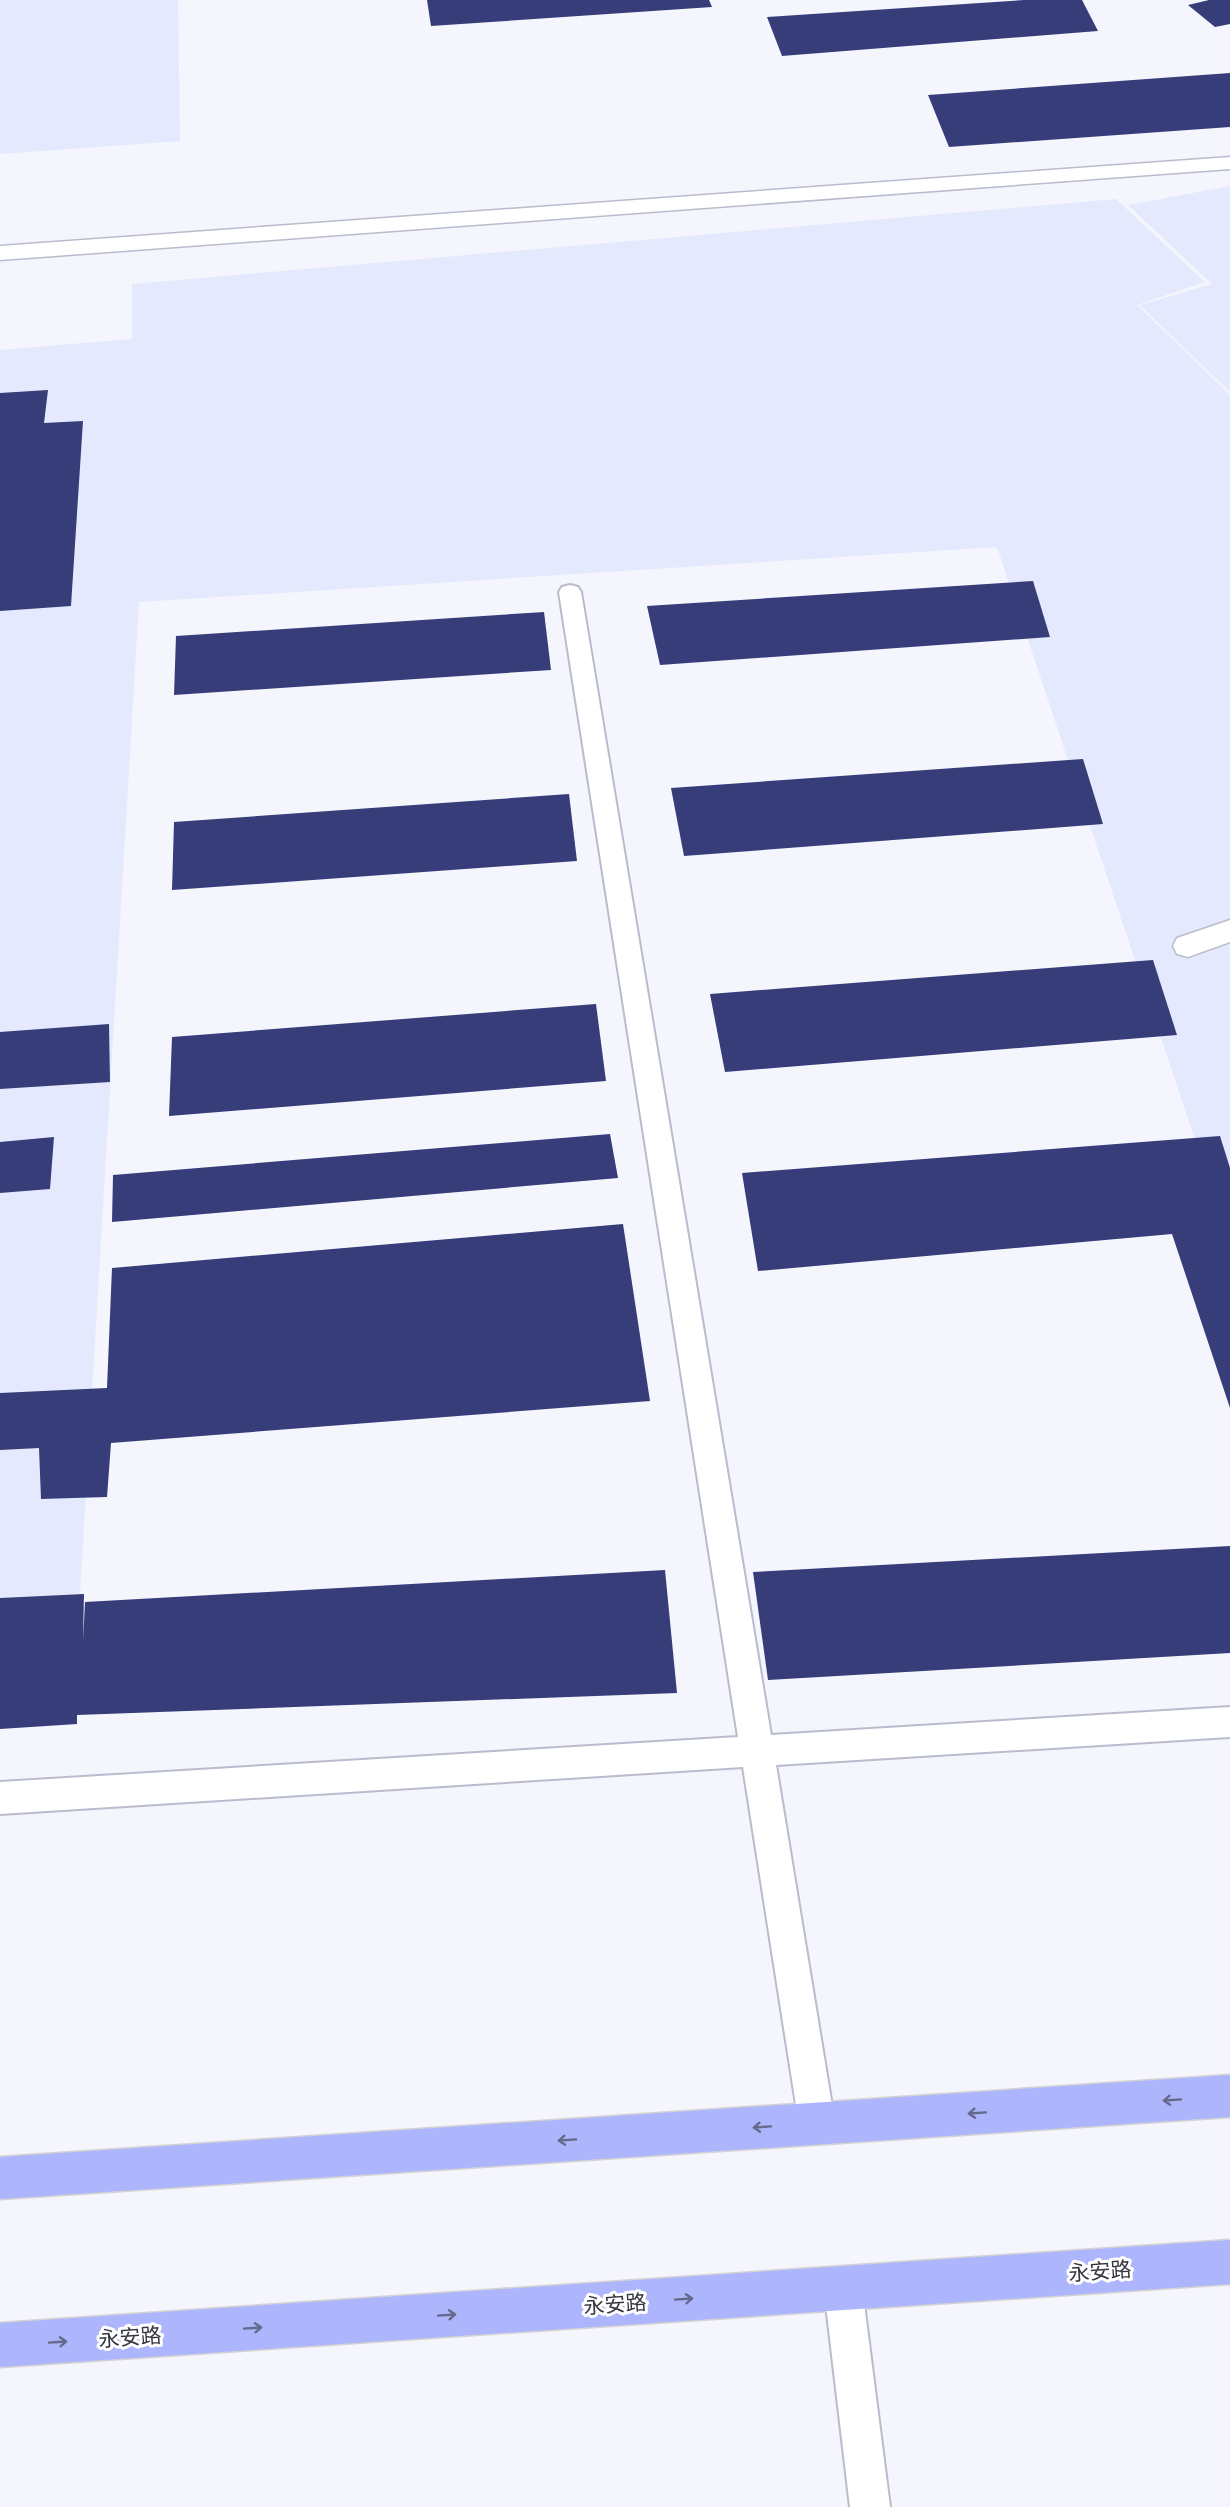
<svg xmlns="http://www.w3.org/2000/svg" width="1230" height="2507" font-family="Cabin,'Noto Sans SC',sans-serif">
<style>
.built{fill:#e5e9fd}
.building{fill:#363d79}
.lines{fill:none;stroke-linecap:round;stroke-linejoin:round}
.service-casing{stroke:#b8bccd;stroke-width:4}
.minor-casing{stroke:#b8bccd;stroke-width:3}
.primary-casing{stroke:#d3d3d5;stroke-width:3}
.service{fill:#fff;fill-rule:evenodd}
.minor{fill:#fff;fill-rule:evenodd}
.primary{fill:#adb5fd;fill-rule:evenodd}
.oneway{stroke:#65698a}
.labels{text-anchor:middle;dominant-baseline:central;stroke-width:6;stroke-linejoin:round;paint-order:stroke}
.near-street-label{font-size:21px;fill:#35373e;stroke:#fff}
</style>
<rect width="100%" height="100%" fill="#f4f5fd"/>
<g class="built">
<path d="M0 0H178L180 141 0 154Z"/>
<path d="M1230 186V392L1140 305 1212 284 1128 205Z"/>
<path d="M1116 199 1205 282 1137 305 1230 395V1245L997 547 139 602 80 1594 0 1598V350L132 339V284Z"/>
</g>
<g class="building">
<path d="M427 0H709L712 7 431 26Z"/>
<path d="M1024 0H1082L1098 31 782 56 767 17Z"/>
<path d="M1209 0H1230V24L1215 27 1188 5Z"/>
<path d="M1230 73V127L949 147 928 95Z"/>
<path d="M48 390 44 423 83 421 71 606 0 611V393Z"/>
<path d="M1033 581 1050 637 660 665 647 606Z"/>
<path d="M544 612 551 670 174 695 176 636Z"/>
<path d="M1083 759 1103 824 684 856 671 788Z"/>
<path d="M569 794 577 861 172 890 174 822Z"/>
<path d="M1153 960 1177 1035 725 1072 710 994Z"/>
<path d="M596 1004 606 1081 169 1116 172 1037Z"/>
<path d="M109 1024 110 1082 0 1089V1032Z"/>
<path d="M610 1134 618 1178 112 1222 113 1175Z"/>
<path d="M1220 1136 1230 1168V1408L1172 1234 758 1271 742 1173Z"/>
<path d="M54 1137 50 1189 0 1193V1142Z"/>
<path d="M623 1224 650 1401 111 1443 107 1497 41 1499 39 1448 0 1450V1393L107 1388 112 1268Z"/>
<path d="M1230 1546V1653L768 1680 753 1572Z"/>
<path d="M665 1570 677 1693 77 1715V1724L0 1729V1598L84 1594 83 1641 85 1602Z"/>
</g>
<g class="lines">
<defs>
<g id="service">
<path d="M570 585 578 587 581 592 771 1735 1230 1707V1737L776 1765 835 2124 830 2137 817 2142 804 2137 799 2124 743 1767 0 1814V1782L738 1737 559 592 562 587Z"/>
<path d="M843 2269 856 2275 862 2288 890 2507H850L824 2288 830 2275Z"/>
</g>
<g id="minor">
<path d="M1230 157V169L0 260V246Z"/>
<path d="M1230 920V942L1188 957 1177 954 1173 946 1177 938Z"/>
</g>
<g id="primary">
<path d="M1230 2075V2117L0 2199V2157Z"/>
<path d="M1230 2240V2284L0 2367V2323Z"/>
</g>
</defs>
<use href="#service" class="service-casing"/>
<use href="#minor" class="minor-casing"/>
<use href="#primary" class="primary-casing"/>
<use href="#service" class="service"/>
<use href="#minor" class="minor"/>
<use href="#primary" class="primary"/>
</g>
<defs><path id="oneway-shaft" d="M-6 0H5M1.5-3L5.5 0L1.5 3" fill="none" stroke-width="1.6" stroke-linecap="round" stroke-linejoin="round" transform="scale(1.5)"/></defs>
<g class="oneway">
<use href="#oneway-shaft" transform="translate(1172 2100) rotate(176)"/>
<use href="#oneway-shaft" transform="translate(977 2113) rotate(176)"/>
<use href="#oneway-shaft" transform="translate(762 2127) rotate(176)"/>
<use href="#oneway-shaft" transform="translate(567 2140) rotate(176)"/>
<use href="#oneway-shaft" transform="translate(684 2299) rotate(-4)"/>
<use href="#oneway-shaft" transform="translate(447 2315) rotate(-4)"/>
<use href="#oneway-shaft" transform="translate(253 2328) rotate(-4)"/>
<use href="#oneway-shaft" transform="translate(58 2342) rotate(-4)"/>
</g>
<g class="labels">
<g class="near-street-label">
<text transform="translate(1100 2271) rotate(-4)">永安路</text>
<text transform="translate(615 2304) rotate(-4)">永安路</text>
<text transform="translate(130 2337) rotate(-4)">永安路</text>
</g>
</g>
</svg>
